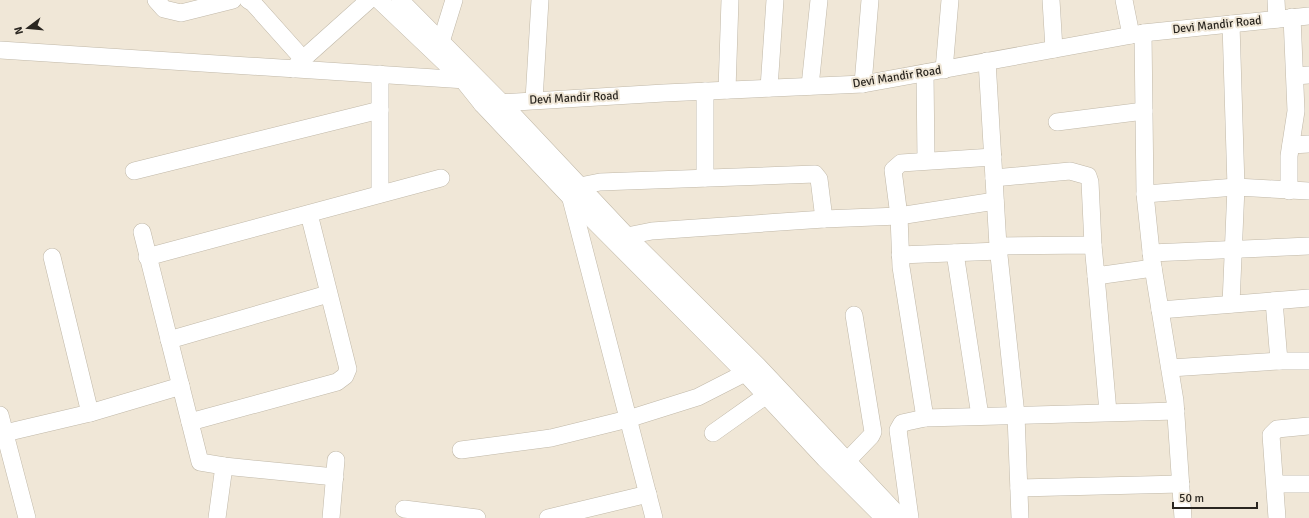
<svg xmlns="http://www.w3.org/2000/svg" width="1309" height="518" font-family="Signika,sans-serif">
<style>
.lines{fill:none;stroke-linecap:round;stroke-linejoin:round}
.minor-casing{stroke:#c0b8a8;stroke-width:18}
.minor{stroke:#fff;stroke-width:17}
.labels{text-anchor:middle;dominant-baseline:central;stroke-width:4;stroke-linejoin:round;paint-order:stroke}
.street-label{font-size:12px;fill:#2a2620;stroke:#f0e7d7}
</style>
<rect width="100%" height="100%" fill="#f0e7d7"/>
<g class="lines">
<defs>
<g id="minor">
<path d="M156 0 164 9 181 13 233 0"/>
<path d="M248 0 253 3 303 59 293 69"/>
<path d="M379 0 462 79 482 104 571 198 745 373 825 459 884 518"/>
<path d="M400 0 501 102 627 236 758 366 901 518"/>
<path d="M1051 0 1054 49"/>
<path d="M1124 0 1131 35"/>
<path d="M1276 0 1277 19"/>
<path d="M1143 33 1145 194 1152 261 1175 401 1183 518"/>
<path d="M441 42 454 0"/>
<path d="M0 50 466 80"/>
<path d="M303 59 369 0"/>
<path d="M987 61 998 246 1016 415 1020 518"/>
<path d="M944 70 950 0"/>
<path d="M925 73 926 160"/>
<path d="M1295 76 1309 75"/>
<path d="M863 84 870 0"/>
<path d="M810 86 819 0"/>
<path d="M769 88 775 0"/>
<path d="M727 90 730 0"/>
<path d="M534 100 540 0"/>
<path d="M482 104 664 93 863 84 1143 33 1309 16"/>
<path d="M1057 122 1144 111"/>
<path d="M1291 145 1309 144"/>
<path d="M134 171 380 110"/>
<path d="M705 178V91"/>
<path d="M994 178 1070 171 1088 176 1090 182 1093 245"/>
<path d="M580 186 600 182 815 174 819 179 824 219"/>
<path d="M1289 191V156L1296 111 1292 17"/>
<path d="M380 194V74"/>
<path d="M1145 194 1236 187 1309 191"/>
<path d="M571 199 654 518"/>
<path d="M142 232 200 462 224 466 335 477"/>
<path d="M627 236 652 231 824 219 899 216 995 201"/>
<path d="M998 246 1093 245 1096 276 1153 268"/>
<path d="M955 253 980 416"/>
<path d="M1151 253 1309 246"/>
<path d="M900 255 999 251"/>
<path d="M52 257 90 413"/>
<path d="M147 257 441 178"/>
<path d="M1096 276 1108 412"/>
<path d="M1274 301 1279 361"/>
<path d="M1231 304 1236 187 1231 24"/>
<path d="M1160 310 1309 298"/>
<path d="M169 340 328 294"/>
<path d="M1170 368 1279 361H1309"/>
<path d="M0 415 27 518"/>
<path d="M925 418 901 267 899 216 893 170 901 163 993 157"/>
<path d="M190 422 337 382 345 376 348 369 309 214"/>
<path d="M5 433 90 413 181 386"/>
<path d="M713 433 775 389"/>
<path d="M461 450 551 438 628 419 698 397 745 373"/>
<path d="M846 462 871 436 873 432 854 315"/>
<path d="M1276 484H1309"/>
<path d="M1019 488 1181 484"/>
<path d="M404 509 477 518"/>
<path d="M217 518 224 466"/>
<path d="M331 518 336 460"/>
<path d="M548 518 648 494"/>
<path d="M910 518 898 430 902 423 925 418 1176 411"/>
<path d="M1277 518 1271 435 1277 429 1309 426"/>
</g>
</defs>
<use href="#minor" class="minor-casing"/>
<use href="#minor" class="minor"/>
</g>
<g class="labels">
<g class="street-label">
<text transform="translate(1217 25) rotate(-6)">Devi Mandir Road</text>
<text transform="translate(897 77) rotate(-9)">Devi Mandir Road</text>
<text transform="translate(574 98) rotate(-3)">Devi Mandir Road</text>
</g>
</g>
<g transform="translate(28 28) rotate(254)" stroke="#f0e7d7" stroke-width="3" paint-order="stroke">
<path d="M0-3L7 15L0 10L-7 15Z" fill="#2a2620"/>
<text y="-6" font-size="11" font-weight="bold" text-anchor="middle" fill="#2a2620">N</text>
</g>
<path d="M1173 502v6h84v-6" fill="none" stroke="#2a2620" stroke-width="2"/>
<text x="1179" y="502" font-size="12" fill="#2a2620" stroke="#f0e7d7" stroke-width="3" paint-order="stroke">50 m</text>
</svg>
